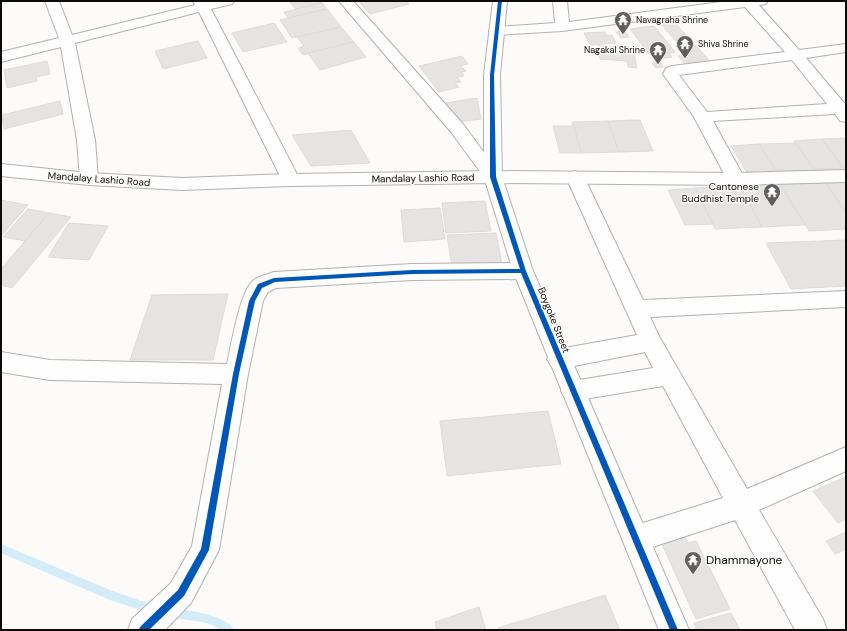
<svg xmlns="http://www.w3.org/2000/svg" width="847" height="631" font-family="'DM Sans',sans-serif">
<style>
.lines{fill:none;stroke-linecap:round;stroke-linejoin:round}
.stream{fill:#d3ecf8;fill-rule:evenodd}
.building{fill:#e5e4e3;stroke:#dddcdb}
.street-casing{stroke:#b1b1af;stroke-width:2}
.secondary-casing{stroke:#b1b1af;stroke-width:2}
.highway-casing{stroke:#b1b1af;stroke-width:2}
.street{fill:#fffefe;fill-rule:evenodd}
.secondary{fill:#fffefe;fill-rule:evenodd}
.highway{fill:#fffefe;fill-rule:evenodd}
.cycleway-casing{stroke:#fdfcf8;stroke-width:2}
.cycleway{fill:#0057b8;fill-rule:evenodd}
.labels{text-anchor:middle;dominant-baseline:central;stroke-width:3;stroke-linejoin:round;paint-order:stroke}
.far-poi-label{font-size:9px;fill:#0c0b0a;stroke:#fdfcf8;text-anchor:start}
.street-label{font-size:10px;fill:#0c0b0a;stroke:#fdfcf8}
.poi-label{font-size:10px;fill:#0c0b0a;stroke:#fdfcf8;text-anchor:end}
.near-poi-label{font-size:12px;fill:#0c0b0a;stroke:#fdfcf8;text-anchor:start}
</style>
<rect width="100%" height="100%" fill="#fcfbf9"/>
<g class="lines">
<g class="stream">
<path d="M1 544 110 590 156 606 158 609 156 612 153 614 110 600 1 553Z"/>
<path d="M173 608C188 610 227 615 234 630H220L212 625 202 622 173 618 170 616 168 613 170 610Z"/>
</g>
</g>
<g class="building">
<path d="M289 1H320L322 3 296 9Z"/>
<path d="M358 1H406L409 4 370 14Z"/>
<path d="M322 3 327 9 288 18 284 12Z"/>
<path d="M327 9 341 27 292 38 280 20Z"/>
<path d="M274 23 287 42 243 52 232 33Z"/>
<path d="M675 23 711 62 695 64 661 24Z"/>
<path d="M654 26 675 52 669 53 672 57 659 59 655 54H649L630 29Z"/>
<path d="M341 27 354 42 303 55 298 48 304 46 297 37Z"/>
<path d="M625 31 629 37 621 38 616 32Z"/>
<path d="M605 32 607 36 612 35 616 43 590 45 584 33Z"/>
<path d="M198 41 207 58 163 69 155 51Z"/>
<path d="M354 42 366 57 320 70 308 53Z"/>
<path d="M598 46 633 47 637 68 628 67 627 61 600 59Z"/>
<path d="M685 55 692 62 684 63 678 56Z"/>
<path d="M462 56 468 64 461 66 466 71 461 72 464 76 457 77 461 82 455 83 459 87 439 92 419 66Z"/>
<path d="M47 61 50 74 36 77 37 81 7 88 4 70Z"/>
<path d="M660 62 663 67 656 68 652 63Z"/>
<path d="M477 98 481 119 457 122 445 103Z"/>
<path d="M60 101 63 114 4 129 2 115Z"/>
<path d="M640 120 653 151 619 152 608 121Z"/>
<path d="M608 121 619 152 581 153 572 122Z"/>
<path d="M553 126H574L581 153H560Z"/>
<path d="M351 130 370 163 311 166 292 135Z"/>
<path d="M846 138V168H843L822 139Z"/>
<path d="M822 139 843 168 814 170 794 141Z"/>
<path d="M796 143 816 173 778 175 759 144Z"/>
<path d="M759 144 776 171 747 173 731 146Z"/>
<path d="M846 181V213L825 182Z"/>
<path d="M825 182 846 213V229L809 231 780 184Z"/>
<path d="M780 184 805 225 762 227 740 186Z"/>
<path d="M740 186 762 227 715 229 695 188Z"/>
<path d="M695 188 713 224 685 225 668 190Z"/>
<path d="M1 200 28 205 1 236Z"/>
<path d="M485 201 491 231 446 233 442 203Z"/>
<path d="M440 208 445 239 404 242 401 210Z"/>
<path d="M28 209 49 213 25 241 3 237Z"/>
<path d="M49 213 71 217 12 288 1 285V269Z"/>
<path d="M69 223 108 226 89 260 48 257Z"/>
<path d="M496 233 502 264 452 267 447 235Z"/>
<path d="M846 240V286L791 289 766 243Z"/>
<path d="M228 294 213 360H130L152 295Z"/>
<path d="M548 411 561 464 447 476 440 421Z"/>
<path d="M846 477V519L838 523 813 491Z"/>
<path d="M846 532V549L835 554 826 541Z"/>
<path d="M684 536 688 543 696 541 730 609 696 619 661 542Z"/>
<path d="M605 595 620 630H499L498 628Z"/>
<path d="M479 607 486 630H437L435 622Z"/>
<path d="M731 613 740 630H697L694 623Z"/>
</g>
<g class="lines">
<defs>
<g id="street">
<path d="M45 1H59L72 35 195 5 193 1H234L232 4 211 9 300 180 298 184 291 186 284 184 282 180 199 12 75 43 95 140 98 179 96 183 89 185 82 183 80 179 77 140 61 47 1 62V52L59 38Z"/>
<path d="M339 1H353L463 124 499 173 502 177 499 181 493 183 487 181 451 132Z"/>
<path d="M553 1H567L569 22 729 1H768L766 4 759 5 799 50 846 44V52L806 58 844 103H846V122L840 121 835 114 713 121 745 179 743 183 736 185 729 183 694 117 663 74 666 68 672 66 785 52 745 7 562 31 496 35 491 34 489 31 491 28 496 27 555 23ZM792 60 827 104 707 112 679 75Z"/>
<path d="M575 171 581 173 584 177 643 300 846 291V307L650 317 660 338 747 489 846 447V471L759 510 823 619 827 630H795L735 520 637 552 627 548 623 538 627 528 723 498 663 386 573 401 565 398 561 391 565 384 573 381 653 368 645 352 559 369 551 366 547 359 551 352 559 349 637 335 566 177 569 173Z"/>
<path d="M523 263 530 266 533 271 530 276 523 279 412 280 276 288 268 292 263 301 248 374 219 550 191 603 165 630H128L132 619 171 583 192 546 222 384 50 380 1 372V352L50 360 227 364C231 347 240 289 254 280 260 276 268 274 274 272L412 264Z"/>
</g>
<path id="secondary" d="M493 1H507L500 75 502 177 533 271 689 630H659L513 271 484 177V75Z"/>
<path id="highway" d="M1 164 89 173 182 178 291 174 493 171 736 173 846 170V182L736 185 493 183 291 186 182 190 89 185 1 176Z"/>
</defs>
<use href="#street" class="street-casing"/>
<use href="#secondary" class="secondary-casing"/>
<use href="#highway" class="highway-casing"/>
<use href="#street" class="street"/>
<use href="#secondary" class="secondary"/>
<use href="#highway" class="highway"/>
<defs>
<path id="cycleway" d="M498 1H502L494 75 496 177 526 271 678 630H670L521 273 412 274 275 282 262 288 255 301 239 374 209 550 184 596 149 630H139L140 627 178 590 201 549 233 374 249 301 258 284 274 278 412 270 520 269 490 177V75Z"/>
</defs>
<use href="#cycleway" class="cycleway-casing"/>
<use href="#cycleway" class="cycleway"/>
</g>
<defs>
<symbol id="temple-pin" viewBox="-11 -11 22 30"><path d="M0 17L-7.5 6A9.5 9.5 0 1 1 7.5 6Z" fill="#605f5e" stroke="#fdfcf8"/><path d="M0-6L5-2H3V0L6.5 2.5H4V6H1.5V3h-3V6H-4V2.5H-6.5L-3 0V-2H-5Z" fill="#fff"/></symbol>
</defs>
<g fill-rule="evenodd">
<use href="#temple-pin" x="613" y="10" width="20" height="27"/>
<use href="#temple-pin" x="675" y="34" width="20" height="27"/>
<use href="#temple-pin" x="648" y="40" width="20" height="27"/>
<use href="#temple-pin" x="762" y="182" width="20" height="27"/>
<use href="#temple-pin" x="683" y="550" width="20" height="27"/>
</g>
<g class="labels">
<g class="far-poi-label">
<text x="636" y="20">Navagraha Shrine</text>
<text x="698" y="44">Shiva Shrine</text>
<text x="645" y="50" text-anchor="end">Nagakal Shrine</text>
</g>
<g class="street-label">
<text transform="translate(423 178) rotate(-1)">Mandalay Lashio Road</text>
<text transform="translate(99 179) rotate(4)">Mandalay Lashio Road</text>
<text transform="translate(554 320) rotate(68)">Boygoke Street</text>
</g>
<g class="poi-label">
<text x="759" y="186">Cantonese<tspan x="759" dy="12">Buddhist Temple</tspan></text>
</g>
<g class="near-poi-label">
<text x="706" y="560">Dhammayone</text>
</g>
</g>
<rect width="847" height="631" fill="none" stroke="#0c0b0a" stroke-width="4"/>
</svg>
